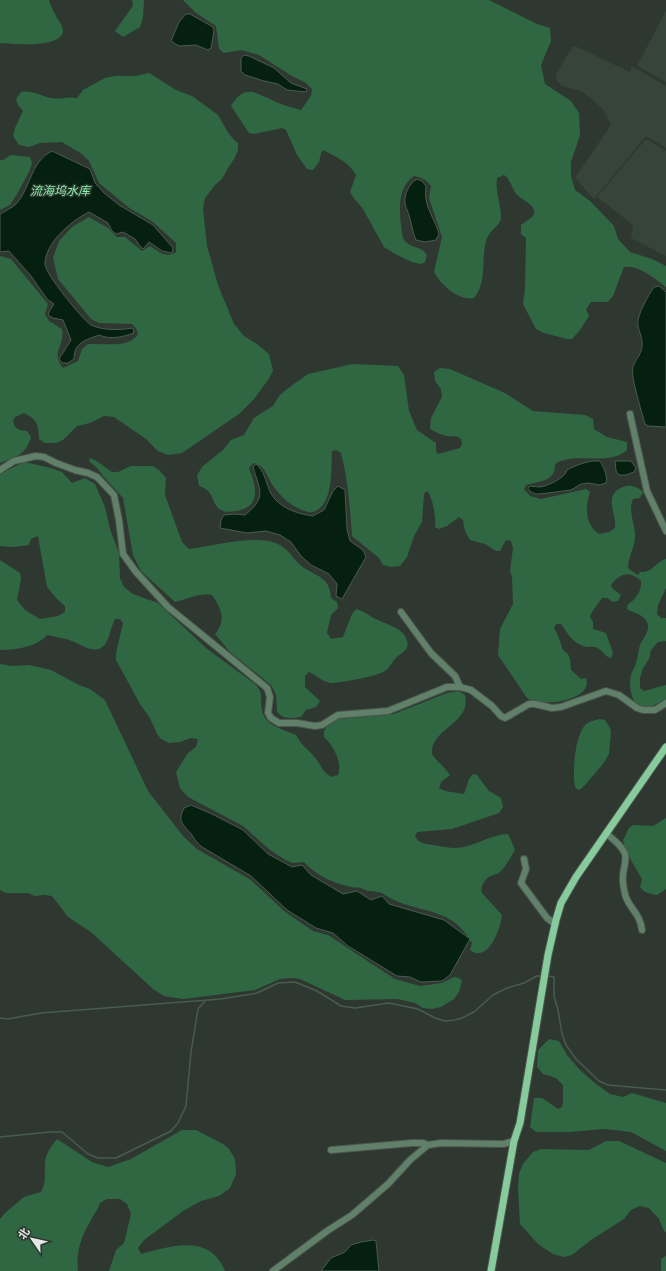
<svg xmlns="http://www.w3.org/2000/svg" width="666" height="1271" font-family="'PT Sans Narrow','Noto Sans SC',sans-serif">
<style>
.built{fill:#364439}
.green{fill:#2f6743}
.water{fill:#062010;stroke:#485c4f}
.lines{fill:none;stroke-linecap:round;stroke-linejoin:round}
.stream{stroke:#485c4f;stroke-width:1.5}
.minor-casing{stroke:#4b544d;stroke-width:8}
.major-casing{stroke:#4b544d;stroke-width:9}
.minor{stroke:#608069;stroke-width:6}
.major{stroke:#87ca9c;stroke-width:7}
.labels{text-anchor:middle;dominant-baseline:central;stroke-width:3;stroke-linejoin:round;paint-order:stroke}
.water-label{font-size:12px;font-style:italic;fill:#85f1aa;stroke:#2e3831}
</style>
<rect width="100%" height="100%" fill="#2e3831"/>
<g class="built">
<path d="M666 11V82L637 66Z"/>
<path d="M573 46 577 47 630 72 632 66 666 86V148L646 136 594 199 575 178 611 125 603 109 582 91 562 86 557 81 556 74Z"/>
<path d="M646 139 666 151V256L631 238 633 225 597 197Z"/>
</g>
<g class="green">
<path d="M0 0H49C51 5 52 10 55 14 57 19 63 25 63 31 61 49 12 44 0 43Z"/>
<path d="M132 0H144L143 17 140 27 123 37 115 31 133 6Z"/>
<path d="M183 0H489L537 24 550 28 551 41 541 65 545 84 571 101 579 113 580 135 571 162V176L575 190 590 201 614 226 618 239 630 252 652 259 666 266V287C655 279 639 265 624 267L613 296 608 302H591L586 309 589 316 580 330 572 339H567L544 333 536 329 523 304 525 288 526 238 521 234V225C524 222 529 220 532 217 541 206 521 200 516 194 512 188 511 180 504 175L497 178C495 194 501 202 501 218 500 226 490 230 487 238 482 252 485 270 481 284 480 289 477 294 474 298 459 301 441 285 434 272L442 237 429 198 431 186C427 180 421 177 414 176 398 187 399 207 401 225 402 231 401 238 406 242 413 249 422 246 427 255L425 262 421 264 412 262 397 255 384 247 363 209 353 197 350 192 356 175C349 162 336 157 323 150L321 153 319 162 313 170 307 169 297 155 286 130 282 128 254 134 249 133 231 106C245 84 254 92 274 101 282 105 291 107 301 110L311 96 312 89 306 83 292 76 259 55 241 50 224 53 219 49 216 26 196 13Z"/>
<path d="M149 73 176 90 192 96 218 115 227 131 234 140 238 143V150L234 159 228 168 222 179 215 185 205 198 203 209 207 246 218 285 234 324 244 336 257 344 269 354 273 371 268 380 254 399 239 414 182 453 168 455 158 451 146 439 114 417 104 416 90 423 77 426 63 440 56 443H45L39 439C38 424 38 420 24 413L15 417 13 421 15 427 20 430 27 431 31 437C26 455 16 457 0 463V256L11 259 48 304 45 314 49 321 62 329C65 348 50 352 63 368L78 361 82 349 88 344C104 343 128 349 138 334L136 328 132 324 99 323 91 319 58 279 53 258 59 241 72 227 89 217 108 228 117 237H125L142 251 150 246C158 251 167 259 176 252V243L153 222 128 207 99 183 89 161 82 154 62 142 40 143 29 147 19 145 13 136 15 128 23 111 18 105 16 99 21 92C32 90 40 96 51 98 60 100 68 96 77 98L83 90 105 78 115 76H136Z"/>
<path d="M11 155 30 157 32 163 29 172 17 194 10 205 0 210V160H3Z"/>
<path d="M353 364 398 366 404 375 409 411 417 430 436 443V451L438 454 460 448 462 444 461 439C457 435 451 437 446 436 440 434 435 432 430 429L431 418 442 397 441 389 435 381 434 372 440 368 450 369 505 393 533 411 585 415 593 419 594 429 607 437 627 442V450C608 467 576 451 555 464 556 482 539 481 526 485L524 489 530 496 541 499 586 489 590 492C585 507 585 525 599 534L609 532 615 528C617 514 602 495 623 487 630 484 638 487 643 492L640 498 633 499C628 509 634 522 635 533 636 545 629 555 628 567L630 570 638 575 640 572C653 573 655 562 666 559V588L658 605 657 614 661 618H666V641L658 642 651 650 649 659 643 668 640 678V688L644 691 666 685V700C660 701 655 706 649 707 646 708 640 706 637 704 630 698 629 683 631 675 632 671 635 667 636 663 638 657 638 651 640 645 643 638 649 633 648 625 645 614 635 614 627 609L628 604C636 599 642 591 641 581 630 570 620 573 611 585L612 588 621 595 618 601 613 602 607 598H602L592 612 590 617 593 622V629L606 633 613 653 611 658C605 657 604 652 599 649 595 646 591 647 587 647 574 645 568 634 561 624H556L554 628 557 633 563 650 568 654 570 659 571 670 581 679 586 678C594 701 541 708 527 698L498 655 500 629 513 604 512 577 510 571 513 548 511 541 506 540 500 551H496L485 544 470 540 465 531 463 520 459 517 447 526 439 529 435 527C436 517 433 498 427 491L424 494 422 522 414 536 407 557 400 566 391 567 383 565 379 558 352 536C350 508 348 480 341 453L336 450 332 451C331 467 334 506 313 512 309 513 306 511 302 510 290 505 281 497 274 487 267 478 266 465 253 463L249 468C256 486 262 507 236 511 229 512 224 513 218 508 214 504 213 497 209 492 207 489 202 487 199 486L197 475 203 466 223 450 231 440 244 435 254 418 273 406 279 396 287 389 308 374Z"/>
<path d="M90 458 95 460 112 472H118L131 466H153L160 471 166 478 165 495 182 542 189 549C214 546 258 533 280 545 290 551 295 562 304 568 319 577 330 578 331 598L337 602 338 608 331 615 327 633 331 639 343 637 352 614 356 609C365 611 370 617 378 620 388 625 404 628 407 641 410 649 402 653 397 657 392 661 390 668 385 671 378 676 340 683 331 683 322 682 317 675 309 672L305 676V687L320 701 316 707 306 710 301 717C290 718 285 720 277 712L276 695 271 685 230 652 215 634C227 620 221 608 212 595 198 593 188 599 175 602L141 571 133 555 123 498 103 476 97 468 89 461Z"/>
<path d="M24 462 51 468 62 472 72 483 85 478 95 484 105 507 110 529 119 553 120 578 124 587 133 594 158 603 206 648 255 684C264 694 260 698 262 710 264 725 284 730 296 735 302 747 309 749 316 759 323 768 321 770 331 777L338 775C343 763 333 745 324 737V731L328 724 338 719 394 714 447 693 459 691 465 695C471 720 441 726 433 745 432 747 432 751 432 754 437 762 445 767 450 775L441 782 439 788 445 791 464 794 469 779 473 774 477 775 489 791 501 798 503 807 499 813 452 829 417 832 415 836C419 844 426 844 433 845 441 846 448 848 456 848 474 847 489 835 508 834L511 840 515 850C511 857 506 866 500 872 497 875 493 874 489 877 484 880 480 888 482 893L502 915C501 928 488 964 470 950L472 943C452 908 426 914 394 900 388 898 385 893 378 892 374 891 370 892 366 890 364 890 362 888 360 888 358 887 354 888 351 887 333 883 317 876 304 862L293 863 287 861 270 850 243 826 188 797 180 788 176 772 188 753 196 747 198 739 191 738 180 742 169 743 161 739 157 734 150 718 140 704 116 660V653L123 623 120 619H115C111 627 110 636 106 643 96 657 83 645 72 641 64 638 55 637 47 635 37 647 15 650 0 650V560L20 573 21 579 17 600 25 610 40 619 58 616 65 612V606L58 600 47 587 38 536 31 539 29 545 14 547 0 546V474Z"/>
<path d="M0 664 12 666 29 665 51 670 79 685 90 689 105 700 148 791 183 836 197 849 251 880 284 911 313 931 328 935 395 979 420 986 442 983 454 977 459 978 462 981 459 992 454 999 441 1007 432 1009 423 1008 415 1003 397 999 345 1000 300 979 292 978 280 979 255 990 183 999 164 996 153 989 91 932 68 917 52 896 44 895 35 896 28 893H6L0 890Z"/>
<path d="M600 719 605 720 610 728 611 732 609 754 603 764 585 785 581 789 578 790 575 787C572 773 575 734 586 724 590 721 596 720 600 719Z"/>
<path d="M666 818V889L657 895C651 894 644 893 640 887L642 879 625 850 623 840 629 828 633 825 653 826Z"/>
<path d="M549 1039 559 1041 567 1055 580 1070 596 1084 610 1094 623 1097 632 1093 666 1103V1151L631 1132 605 1129 568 1132H536L530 1127 534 1098H542L558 1109 562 1107 563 1102V1085L556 1078 543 1074 537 1067 538 1050Z"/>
<path d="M182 1130H196L223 1144 229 1149 235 1159 236 1174 230 1188 219 1196 201 1201 183 1211 144 1240 138 1248 141 1254C171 1246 210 1233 225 1271H109L116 1250 124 1243 131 1214 127 1204 120 1199H107L100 1203C98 1210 94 1214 91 1220 81 1238 76 1250 78 1271H0V1219L5 1213 24 1197 41 1192C47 1180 44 1177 45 1164 45 1155 51 1146 57 1139L92 1162 108 1167 131 1159Z"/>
<path d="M606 1141H619L666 1163V1232L664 1231 659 1219 649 1208 640 1206 631 1210 624 1219 616 1224 591 1240 572 1255 564 1257 553 1254 538 1244 520 1224 518 1190 519 1174 523 1164 533 1152 541 1149 589 1150Z"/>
<path d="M666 1256V1271H661V1259Z"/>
</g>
<g class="water">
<path d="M186 14H190L213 27 214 31 211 48 208 50 196 45 179 46 171 41 179 22Z"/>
<path d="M244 55 249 56 274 68 291 83 307 89 306 92 287 90 278 84 264 81 245 75 241 71V58Z"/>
<path d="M52 151 90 169 95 183 104 193 119 205 153 225 173 248 172 253 162 251 149 242 143 249 140 246 135 239 123 232 116 234 112 231 108 223 89 212C71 221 45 243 45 264 45 274 83 320 91 325 104 331 120 330 133 328L134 333C122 337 111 340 99 335 86 340 74 342 74 359L68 363H62L59 359 71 340 63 320 53 318 48 315 50 310 54 304 47 299 31 276 9 251 0 252V214C5 211 12 208 16 204 31 188 30 162 52 151Z"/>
<path d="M417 179 422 181 426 186C426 190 425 195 426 199 428 212 436 222 439 234L436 240 425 242 416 240C413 233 412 226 410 219 409 213 406 209 405 203 404 195 409 183 417 179Z"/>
<path d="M659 286 666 292V427L648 426 645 424C642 413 630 375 633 367 635 360 641 355 642 347 643 340 640 334 638 326 636 316 648 296 654 287Z"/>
<path d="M593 461H600C604 468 608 476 606 483L600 485 589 483 581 484 571 490 540 494C535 494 530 493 528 488L530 486C533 486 537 487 540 487 548 486 565 478 567 470 574 466 585 462 593 461Z"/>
<path d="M615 461H631L636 468 634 472 626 475H619L616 471Z"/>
<path d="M256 464C264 471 265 479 269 489 275 506 296 514 313 516L324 510 333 491 338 486 345 490 347 529 350 541 363 550 366 557 342 599 336 596 337 584 329 574 311 565 301 556 291 542 280 535 266 531 247 533 220 528 221 520 224 515 235 514 245 515C267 497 260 491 253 467Z"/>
<path d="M191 805 212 814 243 830 268 854 292 867 302 865 311 875 343 894 357 891 371 900 382 896 389 904 444 920 470 939 450 975 442 981 421 982 410 977 397 976 348 946 333 933 316 928 287 910 251 876 202 847C197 843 195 840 192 835 183 824 177 822 184 808Z"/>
<path d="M373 1240 376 1241 379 1271H321L331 1258 345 1252 351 1245 361 1242Z"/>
</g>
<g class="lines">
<g class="stream">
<path d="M548 976 554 977V996L558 1010 562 1034 566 1045 576 1059 599 1081 608 1085 666 1090"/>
<path d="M0 1018 8 1019 41 1013 221 999 257 993 278 983 295 982 317 991 341 1006 355 1008 389 1003 418 1009 435 1018 445 1021 455 1020 462 1018 474 1012 493 995 507 988 524 983 537 976H542"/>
<path d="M0 1137 50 1132H62L88 1154 98 1158H116L171 1131 178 1123 186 1106 191 1052 198 1009 205 1001"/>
</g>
<defs>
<g id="minor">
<path d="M630 414 647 491 666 531"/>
<path d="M0 470 14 461 36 456 44 457 56 463 75 470 88 473 97 477 114 495 119 520 123 554 136 572 168 607 267 688 270 697 268 713 271 718 279 723H297L315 726 322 725 338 715 388 711 447 687H460L471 690 492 706 501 716 505 718 529 704H535L552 708 561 707 606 691 619 695 637 708 643 710H655L666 703"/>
<path d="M401 612 431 653 455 676 460 687"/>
<path d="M606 833C612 839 622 845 625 854 627 861 623 869 623 876 622 882 624 888 625 894 628 908 640 912 642 930"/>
<path d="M524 859 526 869 521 883 547 918 555 924"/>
<path d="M331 1150 412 1143H423L428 1145"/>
<path d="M273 1271 327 1231 352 1215 388 1184 410 1160 428 1145 441 1143 503 1144 514 1141"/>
</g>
<path id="major" d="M491 1271 514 1141 520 1123 548 955 556 920 561 903 576 877 666 747"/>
</defs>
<use href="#minor" class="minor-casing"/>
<use href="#major" class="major-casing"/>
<use href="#minor" class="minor"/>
<use href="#major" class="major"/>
</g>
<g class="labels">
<g class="water-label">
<text x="60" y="190">流海坞水库</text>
</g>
</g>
<g transform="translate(32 1239) rotate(304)" stroke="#2e3831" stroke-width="3" paint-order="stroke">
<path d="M0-3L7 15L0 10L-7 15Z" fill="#e2e8e3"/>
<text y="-6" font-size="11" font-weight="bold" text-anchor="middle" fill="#e2e8e3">北</text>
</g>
</svg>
